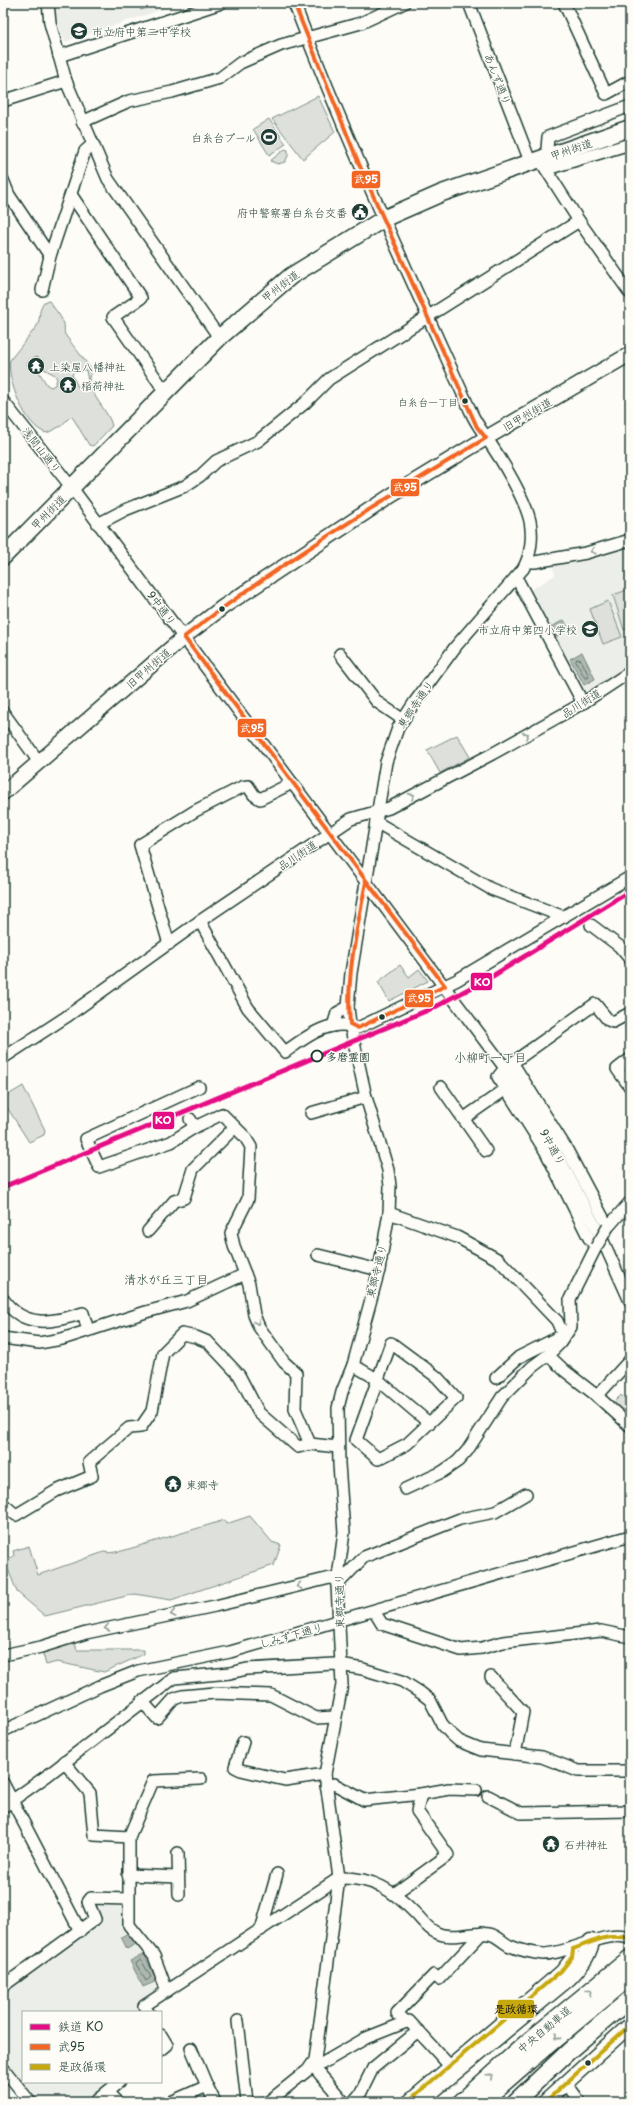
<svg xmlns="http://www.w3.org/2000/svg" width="633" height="2105" font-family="'Playpen Sans','Klee One',sans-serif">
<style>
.built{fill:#eceee9}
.green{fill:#dde0db;stroke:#7e8e88;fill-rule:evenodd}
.water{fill:#aeb8b1;stroke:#75877f}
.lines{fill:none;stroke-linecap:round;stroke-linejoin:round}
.shore{stroke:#586e66;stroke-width:1}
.minor-casing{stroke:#1f3d34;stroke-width:14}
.major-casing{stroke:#1f3d34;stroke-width:17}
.highway-casing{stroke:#1f3d34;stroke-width:19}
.minor{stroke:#fdfcf7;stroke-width:11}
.major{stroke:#fdfcf7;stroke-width:14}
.highway{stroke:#fdfcf7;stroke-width:16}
.minor-bridge-casing{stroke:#1f3d34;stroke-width:14;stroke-linecap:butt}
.minor-bridge{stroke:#fdfcf7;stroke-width:11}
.bus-1-casing{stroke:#fdfcf7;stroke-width:7}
.bus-2-casing{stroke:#fdfcf7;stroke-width:7}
.bus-1{stroke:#f26522;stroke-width:4}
.bus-2{stroke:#c7a80d;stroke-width:4}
.rail-1-casing{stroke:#fdfcf7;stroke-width:8}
.rail-1{stroke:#e50b84;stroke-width:5}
.oneway{stroke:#8e9c96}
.bus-dot{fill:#1f3d34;stroke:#fdfcf7;stroke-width:1.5}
.stop-dot{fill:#fdfcf7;stroke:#1f3d34;stroke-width:2}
.labels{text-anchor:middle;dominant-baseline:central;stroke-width:3;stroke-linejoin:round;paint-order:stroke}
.bus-label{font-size:10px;fill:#1f3d34;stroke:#fdfcf7;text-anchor:end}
.poi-label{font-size:11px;fill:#1f3d34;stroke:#fdfcf7;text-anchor:start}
.street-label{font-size:11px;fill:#1f3d34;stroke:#fdfcf7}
.stop-label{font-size:11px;font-weight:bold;fill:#1f3d34;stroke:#fdfcf7;text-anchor:start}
.neighbourhood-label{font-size:12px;fill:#1f3d34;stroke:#fdfcf7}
.line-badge{stroke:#fdfcf7;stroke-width:1.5}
.badge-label{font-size:11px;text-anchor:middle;font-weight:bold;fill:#fff}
.pale-badge-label{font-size:11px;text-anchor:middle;font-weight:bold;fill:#111}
</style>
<rect width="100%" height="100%" fill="#fdfcf7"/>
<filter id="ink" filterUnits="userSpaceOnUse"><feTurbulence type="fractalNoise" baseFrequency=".025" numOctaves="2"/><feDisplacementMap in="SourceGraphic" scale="8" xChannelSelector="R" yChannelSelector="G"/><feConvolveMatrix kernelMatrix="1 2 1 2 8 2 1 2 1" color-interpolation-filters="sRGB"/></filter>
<g filter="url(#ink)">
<g class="built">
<path d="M54 3H181L65 42 57 20Z"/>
<path d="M630 544V666L585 696 529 591 555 575 552 564Z"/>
<path d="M94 1901H124L127 1929 151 1957 163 1989 144 2012H23V2082H114L91 2102H33L3 2063V1989L96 1922Z"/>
</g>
<g class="green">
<path d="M138 3H160L141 10Z"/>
<path d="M318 96 335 132 303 159 272 119Z"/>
<path d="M269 119 286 144 269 155 253 129Z"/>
<path d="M285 149 288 150V156L285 162 278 164 270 161Z"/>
<path d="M49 301C54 308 61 316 64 324 65 328 63 332 66 336 75 348 83 358 92 370 91 374 89 376 89 379 89 394 110 413 112 426L93 446 89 445 73 418 70 417 61 426 47 433C26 429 6 379 10 360L37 326C41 318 38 309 44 302ZM37 357 43 361 44 369 55 375 57 379 55 385 51 387 47 385 39 372 27 365 30 360ZM86 370 89 387 79 389 72 375 74 371Z"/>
<path d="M630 589V628L624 630 613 595Z"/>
<path d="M608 601 622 637 603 644 590 609Z"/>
<path d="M457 735 470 757 440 773 427 750Z"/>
<path d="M400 965 409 977 419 969 428 981 389 1001 378 982Z"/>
<path d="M23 1086 45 1130 44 1135 29 1142 3 1101V1098Z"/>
<path d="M621 1395 630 1404V1423L612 1404Z"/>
<path d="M250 1516 272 1542 281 1545 274 1565 171 1600 135 1594 45 1616 17 1592 6 1564 9 1562 8 1559 14 1556 13 1551 29 1546 38 1575 107 1551 108 1553 122 1551 225 1520 226 1524Z"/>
<path d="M74 1640 77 1650H144V1654L104 1672 57 1662 46 1665 41 1647Z"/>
</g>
<g class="water">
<path d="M564 620 569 629 556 637 551 627Z"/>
<path d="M582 652 595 679 584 685 570 659Z"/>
<path d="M130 1932 136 1944 127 1949 121 1937Z"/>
<path d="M144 1954 157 1981 143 1987 130 1961Z"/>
</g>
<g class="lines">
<g class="shore">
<path d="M577 659 581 660 589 676 588 678H585L576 662Z"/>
<path d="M141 1960 151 1977 146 1981 136 1964Z"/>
</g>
<defs>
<g id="minor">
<path d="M48 3 50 23 66 81 108 179 216 333"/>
<path d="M469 3 528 156 527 164"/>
<path d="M564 3 606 94 630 81"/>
<path d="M59 56 221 3"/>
<path d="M3 101 66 81"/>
<path d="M82 122 129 101 172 92 220 78 240 63 281 45 361 23 404 3"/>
<path d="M547 149 548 137 630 106"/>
<path d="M540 160 579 221 630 293"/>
<path d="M547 169 630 144"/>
<path d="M3 180 9 195 50 256"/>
<path d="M72 196 141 298 113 317 162 387"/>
<path d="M42 290 50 256 85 151 92 145"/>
<path d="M3 401 72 488 505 1068 550 1141 603 1241 630 1301"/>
<path d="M98 524 125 510 185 486 200 476 216 461 258 441 305 403 329 379 579 221"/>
<path d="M527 562H535L586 553 630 540"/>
<path d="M516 577 583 703"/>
<path d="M340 654 377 702 402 719"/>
<path d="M3 712 39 762"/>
<path d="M376 822 491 889 564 917"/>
<path d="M200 921 248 1008 285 1052C306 1037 331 1017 358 1028L457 980 630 877"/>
<path d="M591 925 619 946 630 959"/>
<path d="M169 944 140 845 195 811 242 787 248 786 254 795 260 799 292 783"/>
<path d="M333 1026 337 1013 348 1007"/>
<path d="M3 1058 66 1017 200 921 351 819 389 808 492 754 583 703 630 672"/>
<path d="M630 1059 617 1069 630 1087"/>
<path d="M505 1068 515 1067 566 1148 608 1227 630 1202"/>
<path d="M441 1087 486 1151"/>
<path d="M311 1113 366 1097"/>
<path d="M190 1119 195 1127 171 1142 99 1167 86 1139 199 1087"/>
<path d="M463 1119 506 1089 498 1077 505 1068 595 1004 608 1020 613 1022 630 1013"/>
<path d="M195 1127 222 1114 245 1137 251 1147 248 1199 231 1233 234 1246 249 1284 254 1315 259 1327 284 1362 296 1373 295 1409 310 1444"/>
<path d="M389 1213 457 1237 499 1260 557 1321 563 1335"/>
<path d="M148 1231 174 1201 184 1198 193 1169 235 1127"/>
<path d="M318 1255 379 1270"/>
<path d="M3 1299C24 1329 53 1323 83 1313L88 1330"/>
<path d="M3 1338 39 1343 62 1339 146 1312 187 1301 245 1274"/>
<path d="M391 1343 437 1377 456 1398 407 1444 378 1459 356 1440Z"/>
<path d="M548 1355 565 1371 597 1396 630 1426"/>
<path d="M353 1365 377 1379 429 1423"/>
<path d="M496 1378 519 1357 563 1335"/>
<path d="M597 1396 630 1360"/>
<path d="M405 1489 442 1472 458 1461 467 1451 502 1397 532 1367 548 1355 560 1343 571 1327 570 1299 596 1247 589 1238 546 1152 506 1089"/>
<path d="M3 1504 16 1515 56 1491 92 1476 89 1462 129 1428 141 1427 152 1411 163 1353 182 1334 196 1337 208 1342 239 1375 259 1413 298 1447 310 1444 338 1447"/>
<path d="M337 1585 364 1557 460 1519 495 1512 526 1494"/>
<path d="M374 1611 382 1624 461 1650 482 1648 503 1642 601 1631 630 1637"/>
<path d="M3 1655 41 1647 86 1633 215 1606 330 1578 337 1579"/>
<path d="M491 1677 523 1712 515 1754"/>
<path d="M142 1701 157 1718 174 1699 182 1696 215 1693 271 1695 316 1718 335 1717"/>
<path d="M3 1731 100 1686 138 1671 230 1652 630 1536"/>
<path d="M243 1742 235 1767 241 1770 285 1780 325 1774"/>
<path d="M64 1762 90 1793 94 1835 129 1837"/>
<path d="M3 1783 80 1931"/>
<path d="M326 1786 334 1784 364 1800 421 1794 449 1789 476 1790"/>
<path d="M488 1796 521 1813 630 1811"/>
<path d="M3 1807 48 1775 174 1678 230 1673 247 1669 334 1664 363 1669 402 1681 421 1693 430 1700 442 1724 451 1734 459 1741 471 1746 481 1750 542 1757 578 1771H630"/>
<path d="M178 1853 179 1895"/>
<path d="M128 1875 178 1877"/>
<path d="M339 1878C373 1877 393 1890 416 1914 422 1920 427 1928 435 1932 451 1941 472 1931 489 1934 497 1935 503 1943 510 1946 520 1950 532 1953 543 1954 570 1954 609 1928 630 1939"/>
<path d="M394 1894 448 1855 417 1811 421 1794"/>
<path d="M261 1930 277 1874"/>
<path d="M3 1986 95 1919 88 1902 91 1898 128 1899"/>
<path d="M167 1991 154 1956 129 1925V1837L153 1781 201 1779"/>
<path d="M148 2012 144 2006 339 1878"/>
<path d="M238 2021 247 2102"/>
<path d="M406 2022 397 2013 434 1975 439 1979 482 1933"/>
<path d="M161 2035 167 2045 161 2050"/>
<path d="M191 2048 207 2086"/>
<path d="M312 2065 344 2102"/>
<path d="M316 2067 366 2038 409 2021 449 2065"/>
<path d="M3 2068 30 2102"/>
<path d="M566 2083 580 2102"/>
<path d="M107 2092 117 2102"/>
<path d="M95 2102 119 2082"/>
<path d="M171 2102 207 2086 215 2102"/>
<path d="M268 2102 308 2070 315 2060 339 1878 325 1774 342 1685 337 1585 344 1532 339 1464 338 1408 342 1392 353 1365 379 1270 389 1213 390 1186 388 1170 366 1097 350 1024 348 1007 351 973 386 762 398 728 414 703 456 646 523 569C531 556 533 536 530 521 525 499 503 462 490 443 483 432 476 424 471 412 410 277 347 142 294 3"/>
<path d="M353 2102 360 2094 373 2068 418 2031"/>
<path d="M407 2102 561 1971 572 1957 573 1949"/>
</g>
<g id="major">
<path d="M3 793 184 637 223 607 392 495 486 438 630 354"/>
<path d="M545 2102 630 2025"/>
</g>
<g id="highway">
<path d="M3 557 220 337 291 276 385 218 442 193 630 128"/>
<path d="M418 2102 568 1978C579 1967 587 1958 591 1942"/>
<path d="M461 2102 525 2044 630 1958"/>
<path d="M482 2102 529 2061 630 1977"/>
<path d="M515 2102 570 2050 630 1999"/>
</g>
</defs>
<use href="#minor" class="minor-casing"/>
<use href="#major" class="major-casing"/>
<use href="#highway" class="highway-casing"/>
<use href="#minor" class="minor"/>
<use href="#major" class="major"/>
<use href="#highway" class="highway"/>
<defs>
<path id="minor-bridge" d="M596 1247 608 1227"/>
</defs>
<use href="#minor-bridge" class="minor-bridge-casing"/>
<use href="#minor-bridge" class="minor-bridge"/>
<defs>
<path id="bus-1" d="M294 3 359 164 477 427 486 438C383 500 279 564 184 637L445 986 358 1028 350 1024C346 976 357 929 366 882"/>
<g id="bus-2">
<path d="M407 2102 561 1971 572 1957 573 1949C592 1942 610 1932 630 1939"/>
<path d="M545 2102 630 2025"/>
</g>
</defs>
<use href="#bus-1" class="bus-1-casing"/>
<use href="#bus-2" class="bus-2-casing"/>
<use href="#bus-1" class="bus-1"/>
<use href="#bus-2" class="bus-2"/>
<defs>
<path id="rail-1" d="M3 1187 433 1008 491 977 630 891"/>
</defs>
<use href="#rail-1" class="rail-1-casing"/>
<use href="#rail-1" class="rail-1"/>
</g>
<defs><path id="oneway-chevron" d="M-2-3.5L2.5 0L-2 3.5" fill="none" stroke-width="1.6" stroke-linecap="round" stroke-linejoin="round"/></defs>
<g class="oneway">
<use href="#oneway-chevron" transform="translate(593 551) rotate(163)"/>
<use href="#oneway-chevron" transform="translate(526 735) rotate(-28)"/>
<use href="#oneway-chevron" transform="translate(412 796) rotate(-28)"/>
<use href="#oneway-chevron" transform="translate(257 1322) rotate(68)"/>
<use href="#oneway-chevron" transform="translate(299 1586) rotate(169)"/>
<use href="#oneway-chevron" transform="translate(173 1614) rotate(169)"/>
<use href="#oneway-chevron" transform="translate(107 1628) rotate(167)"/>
<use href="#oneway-chevron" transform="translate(589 1992) rotate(-39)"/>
<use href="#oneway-chevron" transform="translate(557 2037) rotate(140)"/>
<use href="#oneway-chevron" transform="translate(490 2076) rotate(-42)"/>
</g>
</g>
<defs>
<symbol id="school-disc" viewBox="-11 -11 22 22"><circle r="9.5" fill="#1f3d34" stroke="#fdfcf7"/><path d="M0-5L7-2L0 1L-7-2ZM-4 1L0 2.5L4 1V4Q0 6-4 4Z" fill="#fff"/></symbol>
<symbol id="stadium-disc" viewBox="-11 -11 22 22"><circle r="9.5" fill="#1f3d34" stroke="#fdfcf7"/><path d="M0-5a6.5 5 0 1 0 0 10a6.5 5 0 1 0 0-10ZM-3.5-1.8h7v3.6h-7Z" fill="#fff"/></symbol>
<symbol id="civic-disc" viewBox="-11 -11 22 22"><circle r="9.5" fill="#1f3d34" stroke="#fdfcf7"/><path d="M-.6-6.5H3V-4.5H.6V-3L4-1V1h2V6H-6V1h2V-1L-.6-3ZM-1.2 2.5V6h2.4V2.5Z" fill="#fff"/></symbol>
<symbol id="temple-disc" viewBox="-11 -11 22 22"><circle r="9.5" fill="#1f3d34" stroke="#fdfcf7"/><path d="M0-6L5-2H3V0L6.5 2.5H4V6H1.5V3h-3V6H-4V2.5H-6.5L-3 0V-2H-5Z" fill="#fff"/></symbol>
</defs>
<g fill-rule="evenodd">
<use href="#school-disc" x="69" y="21" width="20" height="20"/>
<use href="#stadium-disc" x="259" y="127" width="20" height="20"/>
<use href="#civic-disc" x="350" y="202" width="20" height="20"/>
<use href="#temple-disc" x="26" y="356" width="20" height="20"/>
<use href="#temple-disc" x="58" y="375" width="20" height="20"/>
<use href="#school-disc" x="580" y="619" width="20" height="20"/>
<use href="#temple-disc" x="163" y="1474" width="20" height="20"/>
<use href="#temple-disc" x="541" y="1834" width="20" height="20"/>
</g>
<g class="bus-dot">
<circle cx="465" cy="401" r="3.5"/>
<circle cx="222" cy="609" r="3.5"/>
<circle cx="382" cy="1017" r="3.5"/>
<circle cx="588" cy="2063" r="3.5"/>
</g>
<circle class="stop-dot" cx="317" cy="1056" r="5.5"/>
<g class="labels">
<g class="bus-label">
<text x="458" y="401">白糸台一丁目</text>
</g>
<g class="poi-label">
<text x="92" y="31">市立府中第二中学校</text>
<text x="256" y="137" text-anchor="end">白糸台プール</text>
<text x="347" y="212" text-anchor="end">府中警察署白糸台交番</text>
<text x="49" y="366">上染屋八幡神社</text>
<text x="81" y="385">稲荷神社</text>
<text x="577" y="629" text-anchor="end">市立府中第四小学校</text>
<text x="186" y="1484">東郷寺</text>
<text x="564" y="1844">石井神社</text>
</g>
<g class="street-label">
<text transform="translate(498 79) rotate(69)">あんず通り</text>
<text transform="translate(571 149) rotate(-19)">甲州街道</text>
<text transform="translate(280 286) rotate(-38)">甲州街道</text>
<text transform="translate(527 414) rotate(-30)">旧甲州街道</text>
<text transform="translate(42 450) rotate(52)">浅間山通り</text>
<text transform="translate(48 512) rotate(-45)">甲州街道</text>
<text transform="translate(162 608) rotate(53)">9中通り</text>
<text transform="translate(148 668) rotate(-41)">旧甲州街道</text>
<text transform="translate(581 703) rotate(-32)">品川街道</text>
<text transform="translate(415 704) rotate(-56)">東郷寺通り</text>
<text transform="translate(297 855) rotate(-34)">品川街道</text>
<text transform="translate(553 1147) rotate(61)">9中通り</text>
<text transform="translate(376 1271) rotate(-76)">東郷寺通り</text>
<text transform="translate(339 1601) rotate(-91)">東郷寺通り</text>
<text transform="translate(291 1635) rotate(-16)">しみず下通り</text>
<text transform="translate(544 2029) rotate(-40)">中央自動車道</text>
</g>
<g class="stop-label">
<text x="326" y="1056">多磨霊園</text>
</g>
<g class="neighbourhood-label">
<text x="490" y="1057">小柳町一丁目</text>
<text x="166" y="1279">清水が丘三丁目</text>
</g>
</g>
<g class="line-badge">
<rect x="351" y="170" width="30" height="19" rx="4" fill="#f26522"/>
<rect x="390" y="478" width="30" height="19" rx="4" fill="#f26522"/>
<rect x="237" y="718" width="30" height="20" rx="4" fill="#f26522"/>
<rect x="470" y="972" width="23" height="19" rx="4" fill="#e50b84"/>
<rect x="404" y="989" width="30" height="19" rx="4" fill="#f26522"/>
<rect x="152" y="1111" width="23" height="19" rx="4" fill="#e50b84"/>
<rect x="497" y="1999" width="38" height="20" rx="4" fill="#c7a80d"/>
</g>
<g class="badge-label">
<text x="366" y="183">武95</text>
<text x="405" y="491">武95</text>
<text x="252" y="732">武95</text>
<text x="482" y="986">KO</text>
<text x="419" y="1002">武95</text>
<text x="163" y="1124">KO</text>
</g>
<g class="pale-badge-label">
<text x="516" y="2013">是政循環</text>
</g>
<rect width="633" height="2105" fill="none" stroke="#fdfcf7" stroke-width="16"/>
<rect x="8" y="8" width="617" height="2089" fill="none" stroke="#1f3d34" stroke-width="1.5" filter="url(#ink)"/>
<rect x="22" y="2011" width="140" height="72" fill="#fdfcf7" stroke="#a4b0a9"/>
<rect x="30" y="2024" width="20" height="6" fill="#e50b84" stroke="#a4b0a9"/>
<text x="58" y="2031" font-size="12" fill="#1f3d34">鉄道 KO</text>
<rect x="30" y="2044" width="20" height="6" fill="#f26522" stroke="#a4b0a9"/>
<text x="58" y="2051" font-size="12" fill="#1f3d34">武95</text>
<rect x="30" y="2064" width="20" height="6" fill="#c7a80d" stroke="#a4b0a9"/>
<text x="58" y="2071" font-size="12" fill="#1f3d34">是政循環</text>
</svg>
